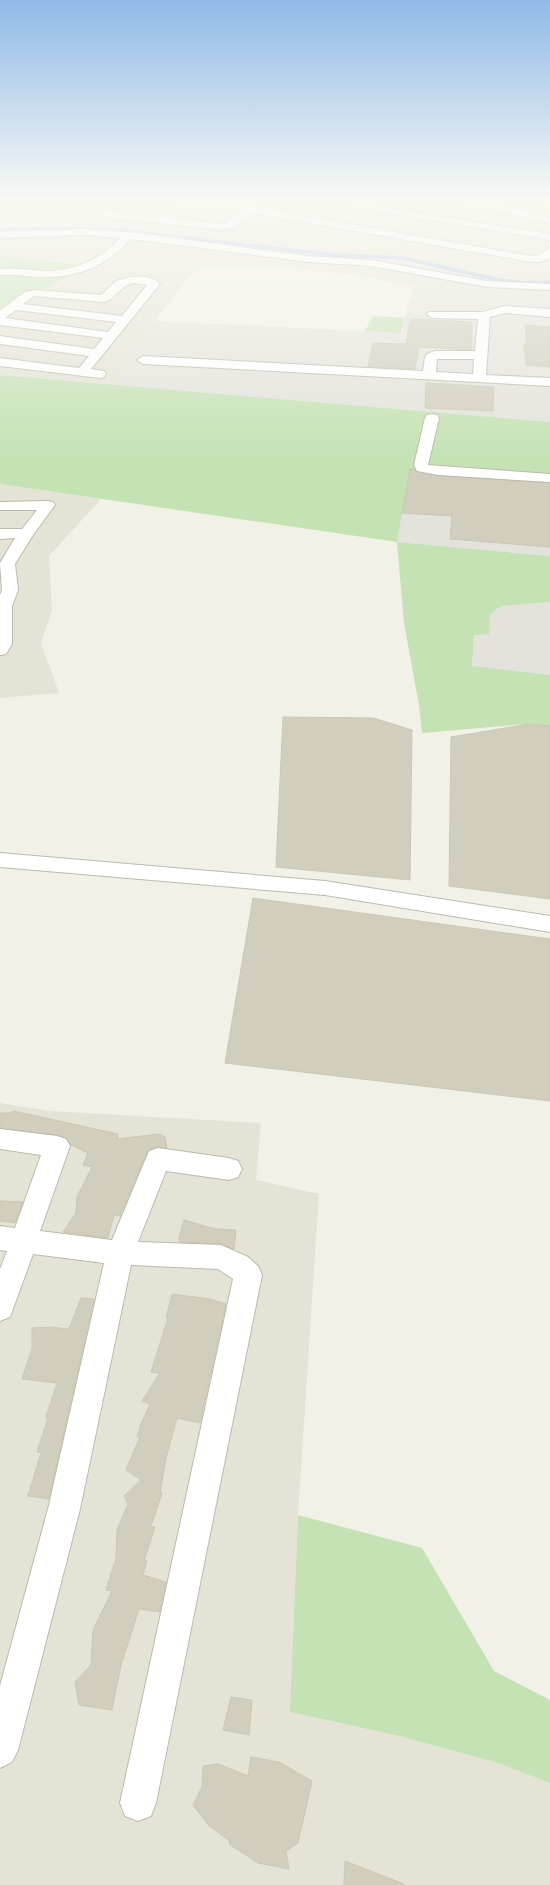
<svg xmlns="http://www.w3.org/2000/svg" width="550" height="1885" font-family="Arial,sans-serif">
<style>
.residential{fill:#e5e3d6}
.industrial{fill:#e4e2dc}
.green{fill:#c4e2b4}
.lines{fill:none;stroke-linecap:round;stroke-linejoin:round}
.stream{stroke:#a9c2e9;stroke-width:3.5}
.building{fill:#d2cebe;stroke:#ccc7b2}
.minor-casing{stroke:#bcbaab;stroke-width:2}
.minor{fill:#fff;fill-rule:evenodd}
</style>
<rect width="100%" height="100%" fill="#f2f1e7"/>
<g class="residential">
<path d="M0 198H527L550 208V290H513L419 272 414 287 363 276 308 270 273 267 201 268 188 278 155 321 115 385 0 375V307L52 285 87 266 0 255V229H70L85 210 0 215Z"/>
<path d="M0 484 101 499 49 556 52 610 41 643 59 693 0 698Z"/>
<path d="M0 1103 50 1111 261 1123 256 1180 319 1194 298 1515 290 1712 399 1736 498 1763 550 1783V1885H0Z"/>
</g>
<g class="industrial">
<path d="M418 272 513 290H550V422L115 385 155 321 400 333Z"/>
<path d="M410 469 550 479V556L397 542Z"/>
<path d="M550 602V675L472 667 474 634 490 614 501 606Z"/>
</g>
<g class="green">
<path d="M0 255 88 266 52 285 0 307Z"/>
<path d="M373 316 405 318 400 333 365 331Z"/>
<path d="M0 375 550 422V479L410 470 397 542 550 556V602L501 606 490 614 489 634 474 635 472 666 550 675V726L529 724 422 733 419 705 404 623 397 542 0 484Z"/>
<path d="M298 1515 422 1548 494 1671 550 1700V1783L498 1763 399 1736 290 1712Z"/>
</g>
<g class="lines">
<path class="stream" d="M0 230 31 228 118 230 335 255 403 258 499 280 526 283 550 282"/>
</g>
<g class="building">
<path d="M410 319 472 322V350L419 347 415 369 368 367 373 343 406 344Z"/>
<path d="M525 325 550 327V367L526 365 524 344H527Z"/>
<path d="M426 383 494 387 493 411 425 408Z"/>
<path d="M410 469 438 476 550 483V547L450 539 452 516 402 513Z"/>
<path d="M283 717 373 718 412 730 410 880 276 867Z"/>
<path d="M529 724 550 726V899L449 886 451 737Z"/>
<path d="M253 898 550 939V1101L225 1063Z"/>
<path d="M13 1111 118 1134 117 1139 159 1134 165 1137 167 1148 158 1147 148 1150 120 1216 114 1215 108 1238 63 1232 76 1213 77 1197 92 1167 83 1165 88 1153 71 1145 66 1138 57 1135 0 1128V1113H11Z"/>
<path d="M0 1201 23 1202 15 1223 0 1221Z"/>
<path d="M184 1220 215 1229 236 1230 234 1249 221 1244 179 1242V1238Z"/>
<path d="M172 1294 210 1299 226 1304 200 1423 177 1418 166 1458 160 1493H162L151 1526 155 1527 144 1561H147L143 1575 166 1582 160 1612 139 1609 121 1665 112 1710 79 1705 75 1682 91 1665 93 1630 112 1591 106 1590 116 1558 117 1530 128 1504 124 1496 141 1480 126 1470 140 1437H137L141 1424 150 1404 142 1401 160 1373 151 1372 168 1318H166Z"/>
<path d="M81 1298 94 1299 49 1499 28 1496 41 1453 37 1452 48 1418 46 1417 57 1383 22 1379 32 1349V1328L50 1327 69 1329Z"/>
<path d="M231 1697 252 1700 249 1735 223 1730Z"/>
<path d="M251 1757 279 1762 312 1781 298 1843 286 1851 289 1869 258 1863 229 1844 230 1841 209 1826 193 1805 202 1787 203 1766 218 1764 248 1776Z"/>
<path d="M345 1861 404 1884V1885H344Z"/>
</g>
<g class="lines">
<defs>
<g id="minor">
<path d="M128 198H164L248 206 256 201 261 204 258 208 531 256 539 255 550 248V258L540 262H531L252 213 235 227 224 230 103 217 98 214 103 211 224 224 241 211 133 201Z"/>
<path d="M324 198 550 234V240L328 203 325 202 323 200Z"/>
<path d="M437 198C476 197 513 208 550 218V224L487 208 442 201Z"/>
<path d="M85 229 138 233 308 256 371 260 487 281 550 284V290L487 287 371 266 308 262 131 239C109 263 82 277 49 277 33 278 17 274 0 275V269C17 267 33 271 49 271 77 270 102 258 120 238L85 235 0 238V232Z"/>
<path d="M129 277C139 276 153 276 160 284L91 369 104 371 106 374 104 377 100 378 0 366V358L79 368 89 356 0 344V336L94 349 103 338 0 325V310L25 292 34 290 101 295 116 281ZM135 283 147 285 122 316 23 304 34 296 104 302C117 299 120 284 135 283ZM16 310 116 322 108 332 5 318Z"/>
<path d="M505 306 550 309V317L505 313 490 317 486 375 550 378V386L143 364 137 360 143 356 423 371 425 357 427 354 435 351H475L478 319 433 318 429 316 427 314 429 312H482ZM437 359H474L473 374 436 372Z"/>
<path d="M432 414 437 415 439 418 428 465 550 474V482L438 475 417 471 414 465 425 418 427 415Z"/>
<path d="M48 501 53 502 55 505 33 535 15 564 18 590 12 606V644L6 654 0 655V595L2 590 0 563 15 538 0 539V529H22L37 510H0V502Z"/>
<path d="M0 853 325 881 550 916V932L325 895 0 867Z"/>
<path d="M0 1129 57 1136 66 1139 70 1146 40 1231 112 1240 149 1151 158 1148 229 1158 238 1161 242 1169 238 1177 229 1180 166 1171 138 1242 221 1245 248 1257 258 1266 262 1275 156 1803 151 1816 138 1821 125 1816 120 1803 233 1279 218 1269 131 1265 80 1509 18 1750 12 1762 0 1768V1686L48 1509 104 1263 33 1254 10 1317 0 1321V1269L7 1251 0 1250V1226L15 1228 41 1155 0 1149Z"/>
</g>
</defs>
<use href="#minor" class="minor-casing"/>
<use href="#minor" class="minor"/>
</g>
<linearGradient id="sky" x2="0" y2="1"><stop stop-color="#8fbae8"/><stop offset="0.43" stop-color="#f9f9f4"/><stop offset="1" stop-color="#f9f9f4" stop-opacity="0"/></linearGradient>
<rect width="550" height="462" fill="url(#sky)"/>
</svg>
